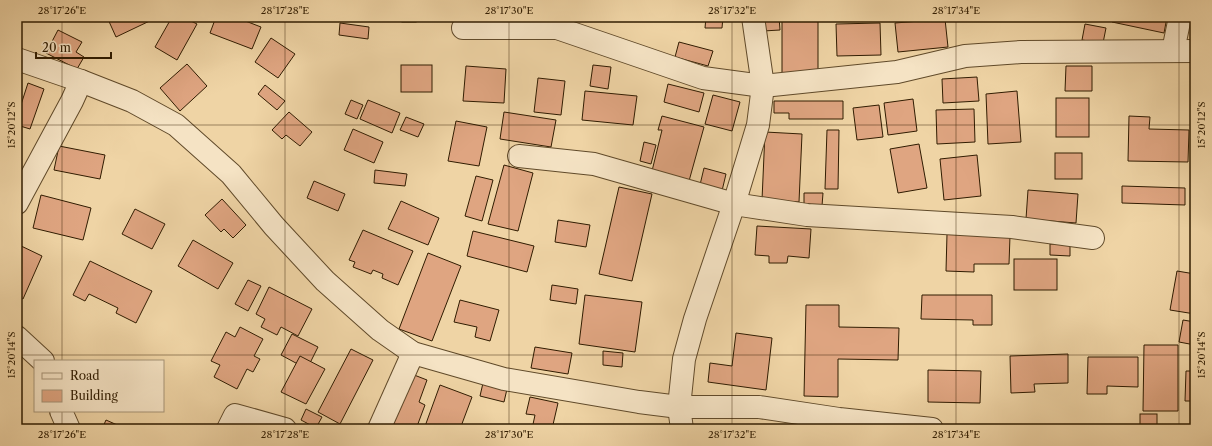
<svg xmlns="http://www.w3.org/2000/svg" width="1212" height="446" font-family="'Libre Caslon Text',serif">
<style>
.building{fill:#dfa581;stroke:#301c01}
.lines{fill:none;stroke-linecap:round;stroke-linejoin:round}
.minor-casing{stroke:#604a2a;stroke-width:24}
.minor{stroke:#f5e3c4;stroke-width:22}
.ticks{fill:none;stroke:#301c01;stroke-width:1;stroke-opacity:0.45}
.neatline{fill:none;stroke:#301c01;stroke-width:1.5}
.ticks-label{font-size:10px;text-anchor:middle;fill:#301c01}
</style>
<rect width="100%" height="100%" fill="#efd4a5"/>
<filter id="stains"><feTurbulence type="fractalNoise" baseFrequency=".005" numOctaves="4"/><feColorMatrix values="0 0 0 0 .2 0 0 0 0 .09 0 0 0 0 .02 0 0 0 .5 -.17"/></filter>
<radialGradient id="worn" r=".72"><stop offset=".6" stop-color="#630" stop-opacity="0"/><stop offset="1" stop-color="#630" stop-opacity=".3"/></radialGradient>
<g class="building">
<path d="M107 17H158L116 37Z"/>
<path d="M172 17H183L197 24 177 60 155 47Z"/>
<path d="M216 17H235L261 27 252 49 210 33Z"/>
<rect x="402" y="17" width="14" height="5"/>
<path d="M706 17H723L722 28H705Z"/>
<path d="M763 17H779L780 30 763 31Z"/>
<path d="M1113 17H1167L1164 33 1112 22Z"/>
<path d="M945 19 948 47 898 52 895 23Z"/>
<path d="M782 20H818V72L782 73Z"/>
<path d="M340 23 369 27 368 39 339 35Z"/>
<path d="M880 23 881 55 837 56 836 24Z"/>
<path d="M1085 24 1106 28 1103 43 1082 40Z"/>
<path d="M58 30 82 42 76 52 84 57 77 69 46 53Z"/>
<path d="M271 38 295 54 278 78 255 62Z"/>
<path d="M679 42 713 51 708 66 675 57Z"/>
<path d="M187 64 207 86 180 111 160 88Z"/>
<rect x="401" y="65" width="31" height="27"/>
<path d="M593 65 611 67 608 89 590 86Z"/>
<path d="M466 66 506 69 504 103 463 101Z"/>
<path d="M1066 66H1092V91H1065Z"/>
<path d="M977 77 979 101 943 103 942 79Z"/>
<path d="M538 78 565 81 561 115 534 112Z"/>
<path d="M28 83 44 89 30 129 17 125V117Z"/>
<path d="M668 84 704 93 699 112 664 102Z"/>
<path d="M265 85 285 101 277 110 258 94Z"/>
<path d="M585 91 637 96 633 125 582 120Z"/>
<path d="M1017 91 1021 142 988 144 986 94Z"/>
<path d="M713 95 740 102 732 131 705 124Z"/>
<rect x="1056" y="98" width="33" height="39"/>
<path d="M913 99 917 131 888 135 884 103Z"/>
<path d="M351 100 363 105 357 119 345 114Z"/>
<path d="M368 100 400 113 392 133 360 119Z"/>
<path d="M774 101H843V119H789V113H774Z"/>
<path d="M879 105 883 137 857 140 853 108Z"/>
<path d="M974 109 975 142 937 144 936 110Z"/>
<path d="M289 112 312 132 300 146 286 135 282 139 272 130Z"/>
<path d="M504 112 556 120 551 147 500 139Z"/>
<path d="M662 116 704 127 689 181 652 171 662 130H658Z"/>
<path d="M1129 116 1150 117 1149 129 1189 130 1188 162 1128 161Z"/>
<path d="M406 117 424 124 418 137 400 130Z"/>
<path d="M456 121 487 127 479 166 448 161Z"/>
<path d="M353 129 383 142 374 163 344 150Z"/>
<path d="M827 130H839L838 189H825Z"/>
<path d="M765 132 802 134 799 202 762 200Z"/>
<path d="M644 142 656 145 651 164 640 161Z"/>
<path d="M919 144 927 188 898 193 890 149Z"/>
<path d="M59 146 105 155 100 179 54 170Z"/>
<rect x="1055" y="153" width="27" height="26"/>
<path d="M977 155 981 196 944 200 940 159Z"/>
<path d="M504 165 533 173 518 231 488 224Z"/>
<path d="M704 168 726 174 721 195 699 189Z"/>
<path d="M375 170 407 174 405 186 374 183Z"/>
<path d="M476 176 493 180 482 221 465 216Z"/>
<path d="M314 181 345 194 338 211 307 198Z"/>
<path d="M1122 186 1185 188V205L1122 203Z"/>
<path d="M619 187 652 194 632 281 599 274Z"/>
<path d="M1192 187H1195V214H1191Z"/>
<path d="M1028 190 1078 194 1076 223 1026 219Z"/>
<path d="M804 193H823L822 206 804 205Z"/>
<path d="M41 195 91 208 83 240 33 228Z"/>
<path d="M222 199 246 225 233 238 224 229 221 232 205 215Z"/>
<path d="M401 201 439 218 428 245 388 229Z"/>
<path d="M135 209 165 224 152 249 122 234Z"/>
<path d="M558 220 590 225 586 247 555 242Z"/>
<path d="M757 226 811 229 809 258 788 256 787 263H769V256L755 255Z"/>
<path d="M363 230 413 251 398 285 382 278 383 274 373 270 371 274 353 267 355 262 349 260Z"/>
<path d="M473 231 534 246 527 272 467 256Z"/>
<path d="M947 234 1010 236 1009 264H974V272L946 271Z"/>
<path d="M193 240 233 263 218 289 178 266Z"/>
<path d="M17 244 42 256 23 299 17 297Z"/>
<path d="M1050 244H1070V256L1050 255Z"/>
<path d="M428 253 461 266 432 341 399 329Z"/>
<rect x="1014" y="259" width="43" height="31"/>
<path d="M90 261 152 291 136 323 116 313 118 308 89 294 85 301 73 295Z"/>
<path d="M1177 271 1195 274V314L1170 310Z"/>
<path d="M248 280 261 286 248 311 235 304Z"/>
<path d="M552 285 578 289 576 304 550 300Z"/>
<path d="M269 287 312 309 298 336 281 327 277 335 261 327 265 319 256 314Z"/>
<path d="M585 295 642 302 635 352 579 344Z"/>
<path d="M922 295H992V325H973V320L921 319Z"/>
<path d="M460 300 499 310 490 341 475 337 477 327 454 322Z"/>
<path d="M806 305H839V327L899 328 898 360 838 359V397L804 396Z"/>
<path d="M1183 320 1195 322V345L1179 342Z"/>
<path d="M240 327 263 339 254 356 260 359 253 372 247 369 237 389 214 377 220 365 211 361 226 332 235 337Z"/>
<path d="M736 333 772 338 766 390 708 382 710 363 732 366Z"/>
<path d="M292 334 318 347 307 369 281 355Z"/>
<path d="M1144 345H1178V411H1143Z"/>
<path d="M535 347 572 353 568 374 531 368Z"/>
<path d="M351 349 373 360 340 424 318 412Z"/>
<path d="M603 351 623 353 622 367 603 365Z"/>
<path d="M1068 354V383L1034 384 1035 392 1011 393 1010 356Z"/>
<path d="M300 356 325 369 306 404 281 392Z"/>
<path d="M1088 357H1138V387L1107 386V394H1087Z"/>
<path d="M928 370 981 371 980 403 928 402Z"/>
<path d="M1186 371H1195V401H1185Z"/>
<path d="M409 373 427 380 419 402 425 405 416 429H407L390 423Z"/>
<path d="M483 383 507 389 504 402 480 396Z"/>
<path d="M440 385 472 397 460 429H424Z"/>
<path d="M530 397 558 403 552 429H532L535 415 526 414Z"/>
<path d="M306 409 322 417 316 428 301 420Z"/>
<rect x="1140" y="414" width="17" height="15"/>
<path d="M106 420 124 428 102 429Z"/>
</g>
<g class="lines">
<defs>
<g id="minor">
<path d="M463 28H557L703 78 763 86 897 72 965 56 1021 52 1195 51"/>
<path d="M1173 51 1180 17"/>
<path d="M17 59 81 81 132 101 176 125 231 174 274 226 325 281 380 330 413 353 504 379 639 402 679 407H759L839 419 932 429"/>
<path d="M519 156 594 164 734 204 807 215 1012 227 1093 238"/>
<path d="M17 203 72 101 81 81"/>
<path d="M17 337 43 361"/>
<path d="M61 411 69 429"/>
<path d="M228 429 235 415 285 429"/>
<path d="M379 429 413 353"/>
<path d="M682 429 679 407 684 359 695 319 734 204 758 125 763 86 753 17"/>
</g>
</defs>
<use href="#minor" class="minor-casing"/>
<use href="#minor" class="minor"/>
</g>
<path class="ticks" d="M62 17V361M285 17V429M509 17V429M732 17V429M956 17V429M1179 17V429M17 125H1195M17 355H1195M62 411V429"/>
<rect width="1212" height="446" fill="none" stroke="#efd4a5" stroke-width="44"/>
<rect x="34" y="360" width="130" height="52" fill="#f5e3c4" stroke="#a69376"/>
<rect x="42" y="373" width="20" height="6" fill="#f5e3c4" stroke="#a69376"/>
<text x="70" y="380" font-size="12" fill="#301c01">Road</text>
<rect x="42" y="390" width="20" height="12" fill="#dfa581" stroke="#a69376"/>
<text x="70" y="400" font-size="12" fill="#301c01">Building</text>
<path d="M36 52v6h75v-6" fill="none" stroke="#301c01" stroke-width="2"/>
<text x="42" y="52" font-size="12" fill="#301c01" stroke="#f5e3c4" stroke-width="3" paint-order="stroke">20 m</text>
<rect x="22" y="22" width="1168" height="402" class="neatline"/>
<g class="ticks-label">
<text x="62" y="14">28°17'26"E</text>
<text x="285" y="14">28°17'28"E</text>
<text x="509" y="14">28°17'30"E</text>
<text x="732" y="14">28°17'32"E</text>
<text x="956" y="14">28°17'34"E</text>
<text transform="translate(11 125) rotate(-90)" y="4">15°20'12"S</text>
<text transform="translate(1201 125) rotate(-90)" y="4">15°20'12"S</text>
<text transform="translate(11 355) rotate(-90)" y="4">15°20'14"S</text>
<text transform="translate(1201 355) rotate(-90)" y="4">15°20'14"S</text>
<text x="62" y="438">28°17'26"E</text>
<text x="285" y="438">28°17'28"E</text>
<text x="509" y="438">28°17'30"E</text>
<text x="732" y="438">28°17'32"E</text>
<text x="956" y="438">28°17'34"E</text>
</g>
<rect width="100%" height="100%" filter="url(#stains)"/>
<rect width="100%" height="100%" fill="url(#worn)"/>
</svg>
